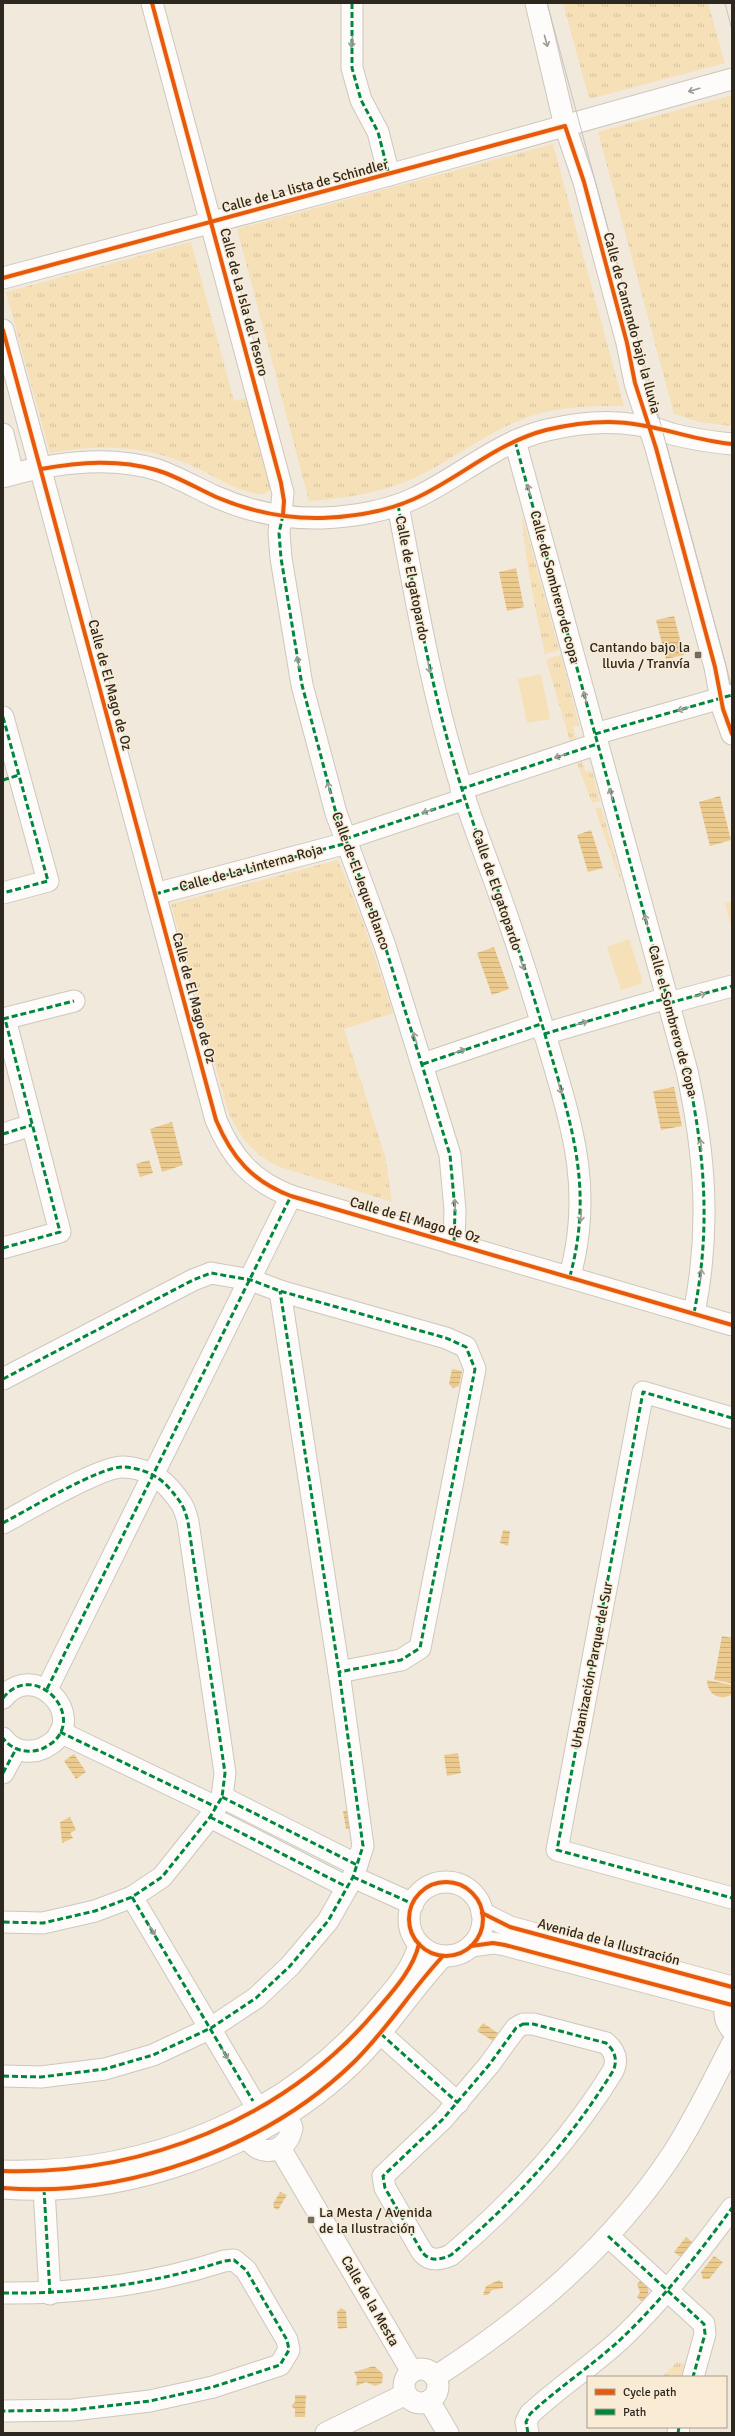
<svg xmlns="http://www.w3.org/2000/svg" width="735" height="2436" font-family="Signika,sans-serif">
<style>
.grass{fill:url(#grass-tufts)}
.pitch{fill:#f6e0b8}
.water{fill:url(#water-rules)}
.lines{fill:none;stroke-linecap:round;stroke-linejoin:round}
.minor-casing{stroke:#cdc7bd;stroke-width:23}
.minor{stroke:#fdfcfa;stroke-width:21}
.tram{stroke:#c6c4c1;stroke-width:1}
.quiet{stroke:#00873e;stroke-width:3;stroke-dasharray:6 3;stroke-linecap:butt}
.cycleway-casing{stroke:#f9ebd4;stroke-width:6}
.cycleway{stroke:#e8590c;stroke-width:4}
.oneway{stroke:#9f9c97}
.poi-dot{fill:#716b61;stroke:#f9ebd4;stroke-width:1.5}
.labels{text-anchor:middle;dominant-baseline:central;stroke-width:3;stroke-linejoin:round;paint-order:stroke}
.street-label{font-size:14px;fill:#2c271f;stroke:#f9ebd4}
.poi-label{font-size:14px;fill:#2c271f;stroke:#f9ebd4;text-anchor:end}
</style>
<defs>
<pattern id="grass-tufts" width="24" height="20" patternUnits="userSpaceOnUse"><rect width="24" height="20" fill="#f6e0b8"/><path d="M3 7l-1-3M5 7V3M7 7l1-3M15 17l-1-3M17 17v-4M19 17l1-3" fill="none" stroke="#d3c09e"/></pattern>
<pattern id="water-rules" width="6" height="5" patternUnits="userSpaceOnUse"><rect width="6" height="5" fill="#ecca8d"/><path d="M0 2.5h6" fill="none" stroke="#cbae79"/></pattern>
</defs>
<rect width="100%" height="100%" fill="#f1e9dc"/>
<g class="grass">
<path d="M563 3H708L725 63 589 99Z"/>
<path d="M732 95V426L699 422 674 414 598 132Z"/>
<path d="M553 144 624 406C593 406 560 406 531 416 488 431 462 454 424 473 387 492 350 498 309 501L237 229Z"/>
<path d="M191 242 234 401 247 398 271 485 270 490 264 494C237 494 212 473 188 464 142 445 98 444 50 453L49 450 6 292Z"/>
<path d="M523 518 559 650 545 654C535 609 526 564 522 519Z"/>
<path d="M561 655 579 725 573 727 578 747 572 748 546 659Z"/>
<path d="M580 754 585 772 592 771 600 801 592 803 574 755Z"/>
<path d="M601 807 621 879H620L595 809Z"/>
<path d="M338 860 364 925 393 1013 344 1029 385 1156 392 1202 277 1166C251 1152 236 1133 226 1105L171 904Z"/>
<path d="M677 2362 689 2365 686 2377H662Z"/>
</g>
<g class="pitch">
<path d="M541 674 550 719 527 723 518 679Z"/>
<path d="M732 902V929L725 903Z"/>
<path d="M629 939 643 983 621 990 607 947Z"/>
</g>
<g class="water">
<path d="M516 568 524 607 507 611 499 572Z"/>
<path d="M674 616 684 655 666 659 656 620Z"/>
<path d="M720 796 731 840 710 846 699 802Z"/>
<path d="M591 830 603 868 588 872 577 835Z"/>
<path d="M494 947 509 989 492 995 477 953Z"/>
<path d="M674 1087 682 1126 661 1130 653 1091Z"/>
<path d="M172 1122 183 1165 162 1172 150 1129Z"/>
<path d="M149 1160 153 1173 140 1177 136 1164Z"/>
<path d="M452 1369 462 1371 459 1386 453 1388 449 1384Z"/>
<path d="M503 1530 510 1531 508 1546 500 1543Z"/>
<path d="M722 1636 732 1638 731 1683 714 1680Z"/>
<path d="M707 1680 732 1685V1694C720 1702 707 1694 707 1680Z"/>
<path d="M458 1753 461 1773 447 1776 444 1755Z"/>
<path d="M74 1754 86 1772 76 1779 64 1761Z"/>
<path d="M351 1810 353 1828 346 1829 343 1811Z"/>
<path d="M70 1817 76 1830 70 1833 73 1838 62 1843 60 1822Z"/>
<path d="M483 2023 498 2033 493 2041 477 2031Z"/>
<path d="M280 2192 287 2195 278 2210 274 2208 273 2204Z"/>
<path d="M686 2237 694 2243 682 2258 674 2252Z"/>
<path d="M714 2256 723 2262 709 2279H703L701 2272Z"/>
<path d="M499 2280 503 2283V2288L492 2290 488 2295H483L486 2286Z"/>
<path d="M640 2281 647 2285C650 2292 648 2298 641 2301L637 2297 640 2292 637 2284Z"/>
<path d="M341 2308 346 2311 347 2328 338 2329 337 2312Z"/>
<path d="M374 2366 383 2374 382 2383 375 2386 366 2382 356 2386 357 2378 354 2372Z"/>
<path d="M295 2395H306L305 2417H295V2409L291 2406 295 2402Z"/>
</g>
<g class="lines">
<defs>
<g id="minor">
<path d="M152 3 283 493 279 533 281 558 302 685 336 813 385 946 450 1155 455 1210 454 1244"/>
<path d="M352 3V68L361 100 378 132 389 175"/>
<path d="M536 3 565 126 584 182 627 343 635 383 656 448 715 667 723 709 732 734"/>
<path d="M3 278 389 175 732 79"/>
<path d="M3 330 216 1120C232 1158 252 1181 291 1196L732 1325"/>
<path d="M3 434 13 474"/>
<path d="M515 441 687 1071C705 1154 711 1229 694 1313"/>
<path d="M3 477C52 463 109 455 158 470 177 477 195 487 214 496 247 511 285 519 322 518 352 517 388 511 415 498 460 477 497 442 547 430 576 423 609 420 638 425 650 426 661 430 672 434 691 439 712 442 732 444"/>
<path d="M398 505C416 600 432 694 461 786 472 823 487 859 500 896 518 946 534 997 549 1048 573 1129 593 1191 570 1276"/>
<path d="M3 717 48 881 3 893"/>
<path d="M595 734 732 695"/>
<path d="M461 789 597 744"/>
<path d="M345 839 465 799"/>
<path d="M155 894 347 843"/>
<path d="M669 1003 732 986"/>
<path d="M3 1019 74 1001"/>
<path d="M544 1034 667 998"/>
<path d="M423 1064 541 1024"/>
<path d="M3 1134 32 1125"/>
<path d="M3 1248 60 1232 5 1019"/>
<path d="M3 1379 193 1280 211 1273 251 1280 280 1291 446 1338 466 1347 475 1369 420 1648 401 1660 339 1672"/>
<path d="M732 1418 643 1392 557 1850 732 1898"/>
<path d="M3 1523C26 1511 102 1465 124 1467 141 1468 158 1475 169 1488 180 1501 184 1505 188 1522L225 1773 222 1797 210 1817 162 1877 132 1897 95 1911 43 1923 3 1922"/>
<path d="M47 1689 291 1196"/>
<path d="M3 1698C34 1659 87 1715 52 1743 46 1747 40 1751 32 1751 21 1752 10 1748 3 1738"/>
<path d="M60 1732 216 1807"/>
<path d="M3 1773 16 1749"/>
<path d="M222 1797 357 1865"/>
<path d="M210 1817 347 1887"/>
<path d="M353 1877 413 1904"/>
<circle cx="446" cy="1919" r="37"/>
<path d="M132 1897 253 2101"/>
<path d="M482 1913 510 1927 732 1987"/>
<path d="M471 1946 493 1943 505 1945 732 2005"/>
<path d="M732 1997C722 2007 723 2019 732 2030"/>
<path d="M523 2024H533L606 2043C615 2051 618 2060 613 2071 569 2142 515 2201 451 2255 440 2260 430 2262 422 2252L385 2188 383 2176 443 2119 489 2065 516 2028Z"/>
<path d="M381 2034 458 2103"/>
<path d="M3 2076 41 2077 105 2069 153 2055 211 2028 256 1998 290 1966 328 1921 353 1877 363 1846 339 1672 280 1291"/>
<path d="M246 2124C244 2156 286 2161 292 2128L286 2113 276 2106"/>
<path d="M280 2148 412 2372"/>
<path d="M3 2171C143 2175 283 2120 375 2012 392 1992 413 1970 419 1944"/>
<path d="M3 2188C125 2198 265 2148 353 2063 387 2030 411 1990 443 1956"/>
<path d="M44 2189 50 2294"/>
<path d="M608 2236 704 2324 705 2334 693 2377"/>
<path d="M3 2293C78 2294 153 2284 224 2261L234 2260 246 2270 287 2340 289 2350 280 2365 213 2387 150 2401 73 2410 3 2411"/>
<circle cx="421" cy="2386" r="17"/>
<path d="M435 2377C528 2317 612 2246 673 2153 695 2119 713 2081 732 2044"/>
<path d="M429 2401 448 2433"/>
<path d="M326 2433 406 2394"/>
<path d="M528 2433 526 2422 530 2414C559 2387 593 2365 622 2338 663 2299 699 2253 732 2208"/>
<path d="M678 2433 679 2427"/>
</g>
</defs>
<use href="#minor" class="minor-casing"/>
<use href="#minor" class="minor"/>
<g class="tram">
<path d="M547 3 732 688"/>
<path d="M725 3 732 30"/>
</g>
<g class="quiet">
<path d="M352 3V68L361 100 378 132 389 175"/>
<path d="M515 441 687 1071C705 1154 711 1229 694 1313"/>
<path d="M398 505C416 600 432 694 461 786 472 823 487 859 500 896 518 946 534 997 549 1048 573 1129 593 1191 570 1276"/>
<path d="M283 515 279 533 281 558 302 685 336 813 385 946 450 1155 455 1210 454 1244"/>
<path d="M3 717 48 881 3 893"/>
<path d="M595 734 732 695"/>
<path d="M3 780 19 775"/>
<path d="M461 789 597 744"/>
<path d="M345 839 465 799"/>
<path d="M155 894 347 843"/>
<path d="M669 1003 732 986"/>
<path d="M3 1019 74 1001"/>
<path d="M544 1034 667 998"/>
<path d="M423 1064 541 1024"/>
<path d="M3 1134 32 1125"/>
<path d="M3 1248 60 1232 5 1019"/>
<path d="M3 1379 193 1280 211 1273 251 1280 280 1291 446 1338 466 1347 475 1369 420 1648 401 1660 339 1672"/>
<path d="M732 1418 643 1392 557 1850 732 1898"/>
<path d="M3 1523C26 1511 102 1465 124 1467 141 1468 158 1475 169 1488 180 1501 184 1505 188 1522L225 1773 222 1797 210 1817 162 1877 132 1897 95 1911 43 1923 3 1922"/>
<path d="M47 1689 291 1196"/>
<path d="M3 1698C34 1659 87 1715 52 1743 46 1747 40 1751 32 1751 21 1752 10 1748 3 1738"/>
<path d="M60 1732 216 1807"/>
<path d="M3 1773 16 1749"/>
<path d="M222 1797 357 1865"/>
<path d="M210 1817 347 1887"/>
<path d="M353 1877 413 1904"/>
<path d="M132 1897 253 2101"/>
<path d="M523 2024H533L606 2043C615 2051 618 2060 613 2071 569 2142 515 2201 451 2255 440 2260 430 2262 422 2252L385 2188 383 2176 443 2119 489 2065 516 2028Z"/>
<path d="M381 2034 458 2103"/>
<path d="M3 2076 41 2077 105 2069 153 2055 211 2028 256 1998 290 1966 328 1921 353 1877 363 1846 339 1672 280 1291"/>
<path d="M44 2189 50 2294"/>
<path d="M608 2236 704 2324 705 2334 693 2377"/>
<path d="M3 2293C78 2294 153 2284 224 2261L234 2260 246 2270 287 2340 289 2350 280 2365 213 2387 150 2401 73 2410 3 2411"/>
<path d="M528 2433 526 2422 530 2414C559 2387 593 2365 622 2338 663 2299 699 2253 732 2208"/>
<path d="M678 2433 679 2427"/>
</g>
<defs>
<g id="cycleway">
<path d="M152 3 281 483 284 501 283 515"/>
<path d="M3 278 565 126 584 182 627 343 635 383 656 448 715 667 723 709 732 734"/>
<path d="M3 330 216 1120C232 1158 252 1181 291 1196L732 1325"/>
<path d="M41 469C80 462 118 459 156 470 177 476 196 488 216 497 249 511 286 519 322 518 352 517 387 511 414 499 460 478 496 443 546 430 575 423 610 419 640 425 671 430 700 441 732 444"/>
<circle cx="446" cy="1919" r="37"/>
<path d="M482 1913 510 1927 732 1987"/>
<path d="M471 1946 493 1943 505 1945 732 2005"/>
<path d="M3 2171C143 2175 283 2120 375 2012 392 1992 413 1970 419 1944"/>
<path d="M3 2188C125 2198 265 2148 353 2063 387 2030 411 1990 443 1956"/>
</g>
</defs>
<use href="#cycleway" class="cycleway-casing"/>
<use href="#cycleway" class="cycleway"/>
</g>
<defs><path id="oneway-shaft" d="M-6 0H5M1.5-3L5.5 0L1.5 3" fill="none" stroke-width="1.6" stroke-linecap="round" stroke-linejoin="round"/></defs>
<g class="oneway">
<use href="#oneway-shaft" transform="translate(546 41) rotate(75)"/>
<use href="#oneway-shaft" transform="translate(352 42) rotate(95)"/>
<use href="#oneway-shaft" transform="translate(694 90) rotate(164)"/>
<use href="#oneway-shaft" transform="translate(529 490) rotate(-105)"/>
<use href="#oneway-shaft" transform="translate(298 662) rotate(-101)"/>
<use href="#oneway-shaft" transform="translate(429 667) rotate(79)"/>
<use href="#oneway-shaft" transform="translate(585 697) rotate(-105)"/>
<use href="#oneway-shaft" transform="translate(683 709) rotate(164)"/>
<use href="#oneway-shaft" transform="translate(560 756) rotate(162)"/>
<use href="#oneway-shaft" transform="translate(329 788) rotate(-106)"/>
<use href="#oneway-shaft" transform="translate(611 794) rotate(-105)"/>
<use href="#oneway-shaft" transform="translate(428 811) rotate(162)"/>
<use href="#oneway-shaft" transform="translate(646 920) rotate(-105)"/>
<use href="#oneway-shaft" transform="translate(522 964) rotate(72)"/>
<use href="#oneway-shaft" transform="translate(700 995) rotate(-15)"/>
<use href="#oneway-shaft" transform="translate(582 1023) rotate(-16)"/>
<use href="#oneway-shaft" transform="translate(415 1038) rotate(-108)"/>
<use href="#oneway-shaft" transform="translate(460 1051) rotate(-19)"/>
<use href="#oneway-shaft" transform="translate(560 1088) rotate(74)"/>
<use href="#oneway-shaft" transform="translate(701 1145) rotate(-97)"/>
<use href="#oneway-shaft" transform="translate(455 1205) rotate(-92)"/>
<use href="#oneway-shaft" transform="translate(581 1216) rotate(94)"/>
<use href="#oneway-shaft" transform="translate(701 1275) rotate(-84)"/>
<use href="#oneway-shaft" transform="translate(152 1930) rotate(59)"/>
<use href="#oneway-shaft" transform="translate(225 2054) rotate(60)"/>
</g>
<g class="poi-dot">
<rect x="694" y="651" width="8" height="8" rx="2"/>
<rect x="307" y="2216" width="8" height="8" rx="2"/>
</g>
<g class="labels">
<g class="street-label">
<text transform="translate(305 186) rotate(-15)">Calle de La lista de Schindler</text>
<text transform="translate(244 302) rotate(75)">Calle de La Isla del Tesoro</text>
<text transform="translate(632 323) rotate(75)">Calle de Cantando bajo la lluvia</text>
<text transform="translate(412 578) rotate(79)">Calle de El gatopardo</text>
<text transform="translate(555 587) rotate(75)">Calle de Sombrero de copa</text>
<text transform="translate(110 685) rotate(75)">Calle de El Mago de Oz</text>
<text transform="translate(251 868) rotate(-15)">Calle de La Linterna Roja</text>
<text transform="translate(361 881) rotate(70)">Calle de El Jeque Blanco</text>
<text transform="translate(497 890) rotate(71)">Calle de El gatopardo</text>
<text transform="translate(194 998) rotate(75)">Calle de El Mago de Oz</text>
<text transform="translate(673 1021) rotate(75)">Calle el Sombrero de Copa</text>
<text transform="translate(415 1220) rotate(16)">Calle de El Mago de Oz</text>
<text transform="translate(592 1665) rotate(-79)">Urbanización Parque del Sur</text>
<text transform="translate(609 1942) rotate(15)">Avenida de la Ilustración</text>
<text transform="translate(370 2301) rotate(60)">Calle de la Mesta</text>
</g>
<g class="poi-label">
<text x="690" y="647">Cantando bajo la<tspan x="690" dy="16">lluvia / Tranvía</tspan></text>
<text x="319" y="2212" text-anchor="start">La Mesta / Avenida<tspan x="319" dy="16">de la Ilustración</tspan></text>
</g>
</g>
<rect width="735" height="2436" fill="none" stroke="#2c271f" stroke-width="8"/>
<rect x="587" y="2376" width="140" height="52" fill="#f9ebd4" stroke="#a79d8c"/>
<rect x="595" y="2389" width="20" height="6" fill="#e8590c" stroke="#a79d8c"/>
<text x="623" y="2396" font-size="12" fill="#2c271f">Cycle path</text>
<rect x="595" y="2409" width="20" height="6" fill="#00873e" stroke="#a79d8c"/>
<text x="623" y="2416" font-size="12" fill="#2c271f">Path</text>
</svg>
